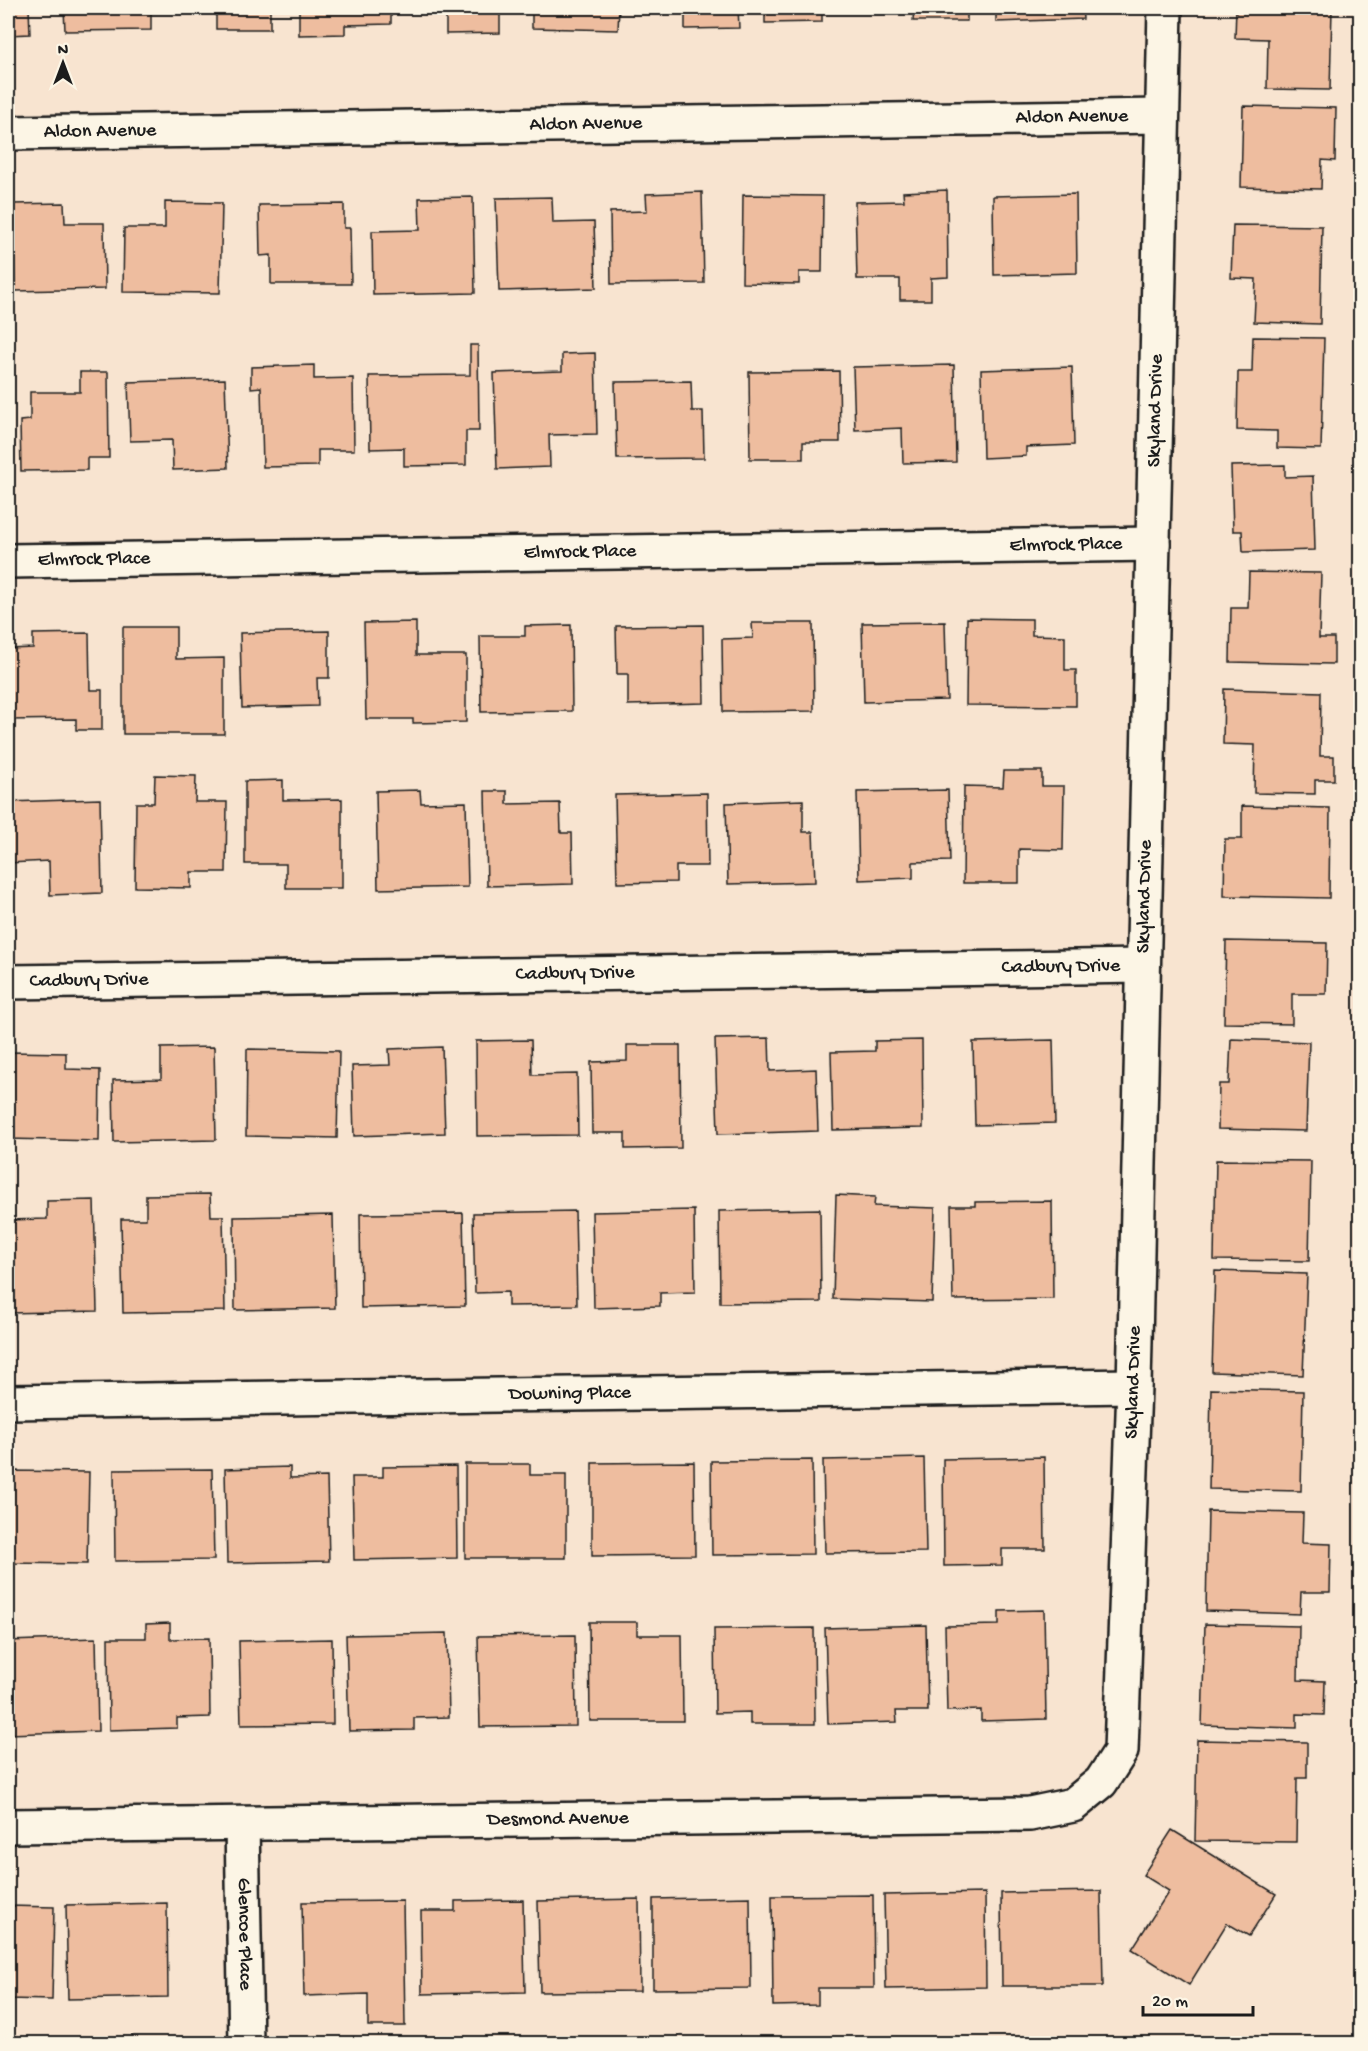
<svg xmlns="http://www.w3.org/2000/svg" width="1368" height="2051" font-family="'Gochi Hand',sans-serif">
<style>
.building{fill:#eebd9f;stroke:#1c1c1c;stroke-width:1.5}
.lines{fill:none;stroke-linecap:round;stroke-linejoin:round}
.minor-casing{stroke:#1c1c1c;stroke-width:38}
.minor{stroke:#fcf5e5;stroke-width:33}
.labels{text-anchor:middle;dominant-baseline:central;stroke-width:6;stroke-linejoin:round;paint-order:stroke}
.street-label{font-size:20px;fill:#1c1c1c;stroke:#fcf5e5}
</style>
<rect width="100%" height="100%" fill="#f8e4d0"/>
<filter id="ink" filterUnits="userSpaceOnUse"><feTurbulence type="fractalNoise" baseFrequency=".0167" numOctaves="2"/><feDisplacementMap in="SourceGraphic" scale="12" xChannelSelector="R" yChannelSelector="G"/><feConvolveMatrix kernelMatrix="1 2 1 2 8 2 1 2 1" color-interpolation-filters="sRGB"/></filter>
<g filter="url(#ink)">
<g class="building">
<path d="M8 8H29L30 34 8 35Z"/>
<path d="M64 8H151V30L65 31Z"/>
<rect x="216" y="8" width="54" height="21"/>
<path d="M299 8H391V24L345 25V34L299 35Z"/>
<path d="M404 8H500V33L446 34V9H404Z"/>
<path d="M532 8H619L618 30 532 28Z"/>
<path d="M685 8H738L739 28 685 29Z"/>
<path d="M765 8H822V22L765 23Z"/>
<path d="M914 8H967V21H913Z"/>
<path d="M996 8H1082L1083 19 996 22Z"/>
<path d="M1236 8H1332L1330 90 1267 89 1268 39 1235 38Z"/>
<path d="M1243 106 1336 108 1335 161 1322 160 1321 189 1241 187Z"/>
<path d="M947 190 948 277 931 278V300H900V279H857L855 202 904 201 903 192Z"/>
<path d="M702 192 704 283 611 284 610 212 647 211 646 194Z"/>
<path d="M1076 194 1077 273 994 275 993 196Z"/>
<path d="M743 195 823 196 822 272H799V284L742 283Z"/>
<path d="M473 197 475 293 373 295 372 231 420 230 419 198Z"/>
<path d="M552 197 553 223 594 222 596 288 499 291 496 198Z"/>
<path d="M165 202 222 203 220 293 123 292 124 228H165Z"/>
<path d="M64 203 65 223H104L105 289 15 291 13 204Z"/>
<path d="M344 204V228H350L351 284H271V255L260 256 259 205Z"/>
<path d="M1233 225 1322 226 1320 324 1254 322 1256 279 1231 278Z"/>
<path d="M1253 337 1324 338 1321 449 1277 448V431L1237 430 1238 372H1252Z"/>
<path d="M470 345H478L479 431H466V465L404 466V448L370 449 369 376 470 375Z"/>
<path d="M595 353 597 434 549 435 550 467 497 469 494 373 562 371V354Z"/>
<path d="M314 365V379L353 378 354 450H318V466L263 467 261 387 251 388V367Z"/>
<path d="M954 365 956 462 903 463 902 428 855 430 853 367Z"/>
<path d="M1072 367 1074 445 1026 447V456L983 458 981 370Z"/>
<path d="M839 371 840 442H803V459H750L749 372Z"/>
<path d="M80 372H108L109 458H87V470L21 471 20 421 30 420V392H80Z"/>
<path d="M225 379 228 468 173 470 172 440 130 441 128 382Z"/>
<path d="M691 381 692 411H703L704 458 617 459 615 382Z"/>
<path d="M1285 465V477L1313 476 1315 550 1243 552 1242 531H1233L1231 466Z"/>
<path d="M1249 572 1321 573 1319 638H1334V664L1230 662 1231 608H1248Z"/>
<path d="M967 618 1032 619V635L1065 636V670H1076V706L966 705Z"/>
<path d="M416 622V655H466V722L413 723V719H366L364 623Z"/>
<path d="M945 622 947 700 864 702 862 623Z"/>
<path d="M752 623H813L814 711 723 712 722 639 753 638Z"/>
<path d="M571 625 572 711 481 712 480 636H525V626Z"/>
<path d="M703 625 704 703 628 705V674H617L616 626Z"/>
<path d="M123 627H176V659L224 658V734H123Z"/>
<path d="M329 631V678H317L318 706 242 708 240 633Z"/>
<path d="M89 633 90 690H102V730H76V719L8 720V649L33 648V634Z"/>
<path d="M1224 689 1321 692 1320 756H1334V780H1315V794L1254 793 1255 745 1223 744Z"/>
<path d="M1004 771H1042V786H1064L1063 850 1019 849V883H963L964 786 1003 787Z"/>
<path d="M155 775 196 776 195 802H227L226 872H191V888L135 887 136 803H154Z"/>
<path d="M283 780V800L342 799V888H286V864H245V781Z"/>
<path d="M420 790 421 803 466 802 468 887 378 889 376 791Z"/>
<path d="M948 790 950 861 913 862V878L859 880 857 792Z"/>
<path d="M485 791H507V804L560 803 561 833H572L573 884 487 886Z"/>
<path d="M707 793 708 866H676V882L617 883 615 795Z"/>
<path d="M100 799 102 893 50 895 49 861 8 863V802Z"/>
<path d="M803 800V832H813L815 882 728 884 726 803Z"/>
<path d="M1242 806 1330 808 1329 898 1224 896 1225 839H1242Z"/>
<path d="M1226 941 1327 943 1326 994H1292V1024L1224 1023Z"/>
<path d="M769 1038 770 1071 816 1069 818 1131 718 1134 715 1039Z"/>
<path d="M1231 1039 1309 1042 1306 1131 1218 1129 1219 1084H1229Z"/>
<path d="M531 1040 532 1075 577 1074 578 1135 477 1136 476 1041Z"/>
<path d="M922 1040 923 1128 833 1130 831 1052 875 1051V1041Z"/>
<path d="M1053 1040 1055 1123 975 1125 973 1042Z"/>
<path d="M627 1045H680L681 1148 625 1149V1133H592L591 1062 627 1061Z"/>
<path d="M214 1047 216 1140 114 1142 113 1080 161 1079V1048Z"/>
<path d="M442 1047 445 1133 354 1136 352 1066 390 1065 389 1049Z"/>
<path d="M247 1049 339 1051 337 1138 246 1136Z"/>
<path d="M8 1052 66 1053V1069L100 1070 99 1141 8 1139Z"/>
<path d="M1216 1160 1311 1161 1309 1261 1214 1260Z"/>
<path d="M210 1194 211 1216H223L225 1311 123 1313 121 1219H146V1195Z"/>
<path d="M836 1195 875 1197 874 1206 935 1208 932 1302 833 1299Z"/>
<path d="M94 1200 97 1311 8 1313V1220L47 1219V1201Z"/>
<path d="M1052 1201 1053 1299 953 1300 951 1206H975V1202Z"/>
<path d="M820 1209 821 1302 720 1303 719 1211Z"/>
<path d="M694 1210 695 1292 660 1293V1306L594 1308 592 1212Z"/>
<path d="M575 1211 577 1305 508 1306V1292L475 1293 473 1213Z"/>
<path d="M463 1213 465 1306 361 1308 360 1214Z"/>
<path d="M333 1215 335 1308 235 1310 234 1217Z"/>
<path d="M1215 1271 1307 1274 1303 1375 1212 1372Z"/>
<path d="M1211 1389 1303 1391 1301 1491 1209 1489Z"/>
<path d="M1044 1457 1045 1549H1002V1565L944 1566 943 1459Z"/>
<path d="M924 1458 926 1552 825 1553 823 1460Z"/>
<path d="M812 1460 813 1554 712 1555 711 1461Z"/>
<path d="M694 1462 695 1555 592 1556V1463Z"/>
<path d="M465 1464H530V1475H566V1558H465Z"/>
<path d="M456 1466 457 1558 354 1560 352 1477H383V1467Z"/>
<path d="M290 1467V1478L327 1477 329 1561 227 1563 225 1469Z"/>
<path d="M212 1469 214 1560 115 1561 114 1470Z"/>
<path d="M8 1471 89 1472 87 1564 8 1563Z"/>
<path d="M1208 1511 1303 1513 1302 1543 1331 1544 1330 1592H1301L1300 1614 1206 1611Z"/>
<path d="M1044 1610 1046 1719 981 1721V1710L947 1711 945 1626 999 1625V1611Z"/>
<path d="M589 1622H637V1635H682L683 1721H590Z"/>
<path d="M170 1623V1639L209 1638 210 1717 177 1718V1728L109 1730 108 1638H146V1624Z"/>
<path d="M1205 1624 1299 1626 1298 1680 1325 1681 1324 1715 1297 1714V1728L1202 1725Z"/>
<path d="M926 1625 928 1711H896L897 1722 828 1724 825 1628Z"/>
<path d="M814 1628 815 1724H750V1712L715 1713 714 1629Z"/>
<path d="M447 1633 449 1717 414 1718V1730L349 1731 346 1635Z"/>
<path d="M575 1635 576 1726 480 1727 478 1636Z"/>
<path d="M96 1638 98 1731 8 1734V1641Z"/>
<path d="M332 1639 333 1724 241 1725 239 1641Z"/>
<path d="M1197 1740 1307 1742V1778H1297L1296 1842 1195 1841Z"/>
<path d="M1172 1830 1276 1894 1249 1936 1227 1923 1189 1985 1132 1949 1169 1891 1143 1875Z"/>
<path d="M1101 1891 1103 1986H1002L1001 1893Z"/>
<path d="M985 1893 986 1987 886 1989 884 1895Z"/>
<path d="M873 1895 874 1988H818V2005L773 2006 772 1896Z"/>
<path d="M750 1897 751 1988 653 1989V1899Z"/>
<path d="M639 1899 640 1991 540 1992 538 1901Z"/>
<path d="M523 1900 525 1992 422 1994 421 1911H455V1901Z"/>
<path d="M403 1901 405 2026H368V1994L304 1996 302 1902Z"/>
<path d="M167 1903 168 1997 68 1999 66 1905Z"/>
<path d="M8 1906 54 1907 52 2000 8 1999Z"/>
</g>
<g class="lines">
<defs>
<g id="minor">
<path id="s1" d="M8 133 1162 116"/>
<path id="s2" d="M8 561 1153 544"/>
<path id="s3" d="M8 982 1143 966"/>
<path id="s4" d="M8 1402 1134 1386"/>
<path id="s5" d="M242 1824 246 2044"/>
<path id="s6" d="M8 1826 1030 1814 1073 1805 1101 1782 1121 1751 1134 1386 1165 8"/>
</g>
</defs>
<use href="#minor" class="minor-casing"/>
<use href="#minor" class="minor"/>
</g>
</g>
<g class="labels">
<g class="street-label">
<text stroke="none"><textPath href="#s1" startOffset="1064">Aldon Avenue</textPath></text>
<text stroke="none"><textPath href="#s1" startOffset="578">Aldon Avenue</textPath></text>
<text stroke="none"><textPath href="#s1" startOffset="92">Aldon Avenue</textPath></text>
<text stroke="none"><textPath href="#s6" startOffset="2480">Skyland Drive</textPath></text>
<text stroke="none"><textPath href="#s2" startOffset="1058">Elmrock Place</textPath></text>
<text stroke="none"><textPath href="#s2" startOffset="572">Elmrock Place</textPath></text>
<text stroke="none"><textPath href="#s2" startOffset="86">Elmrock Place</textPath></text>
<text stroke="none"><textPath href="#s6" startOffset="1994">Skyland Drive</textPath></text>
<text stroke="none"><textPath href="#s3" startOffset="1053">Cadbury Drive</textPath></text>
<text stroke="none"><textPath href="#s3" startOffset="567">Cadbury Drive</textPath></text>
<text stroke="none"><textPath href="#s3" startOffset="81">Cadbury Drive</textPath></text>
<text stroke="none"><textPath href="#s6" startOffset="1508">Skyland Drive</textPath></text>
<text stroke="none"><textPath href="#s4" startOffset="562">Downing Place</textPath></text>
<text stroke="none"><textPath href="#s6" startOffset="550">Desmond Avenue</textPath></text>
<text stroke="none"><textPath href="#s5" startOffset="110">Glencoe Place</textPath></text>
</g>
</g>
<rect width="1368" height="2051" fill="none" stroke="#fcf5e5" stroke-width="30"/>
<rect x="15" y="15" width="1338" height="2021" fill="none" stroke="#1c1c1c" stroke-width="2" filter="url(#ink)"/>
<g transform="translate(63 63)" stroke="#fcf5e5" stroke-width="4.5" paint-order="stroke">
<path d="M0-4.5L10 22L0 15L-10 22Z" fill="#1c1c1c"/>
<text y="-9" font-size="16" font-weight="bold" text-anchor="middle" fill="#1c1c1c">N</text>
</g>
<path d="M1143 2006v9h110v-9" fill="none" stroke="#1c1c1c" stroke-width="3"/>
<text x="1152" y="2006" font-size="18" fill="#1c1c1c" stroke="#fcf5e5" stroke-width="4.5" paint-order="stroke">20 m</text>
</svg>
